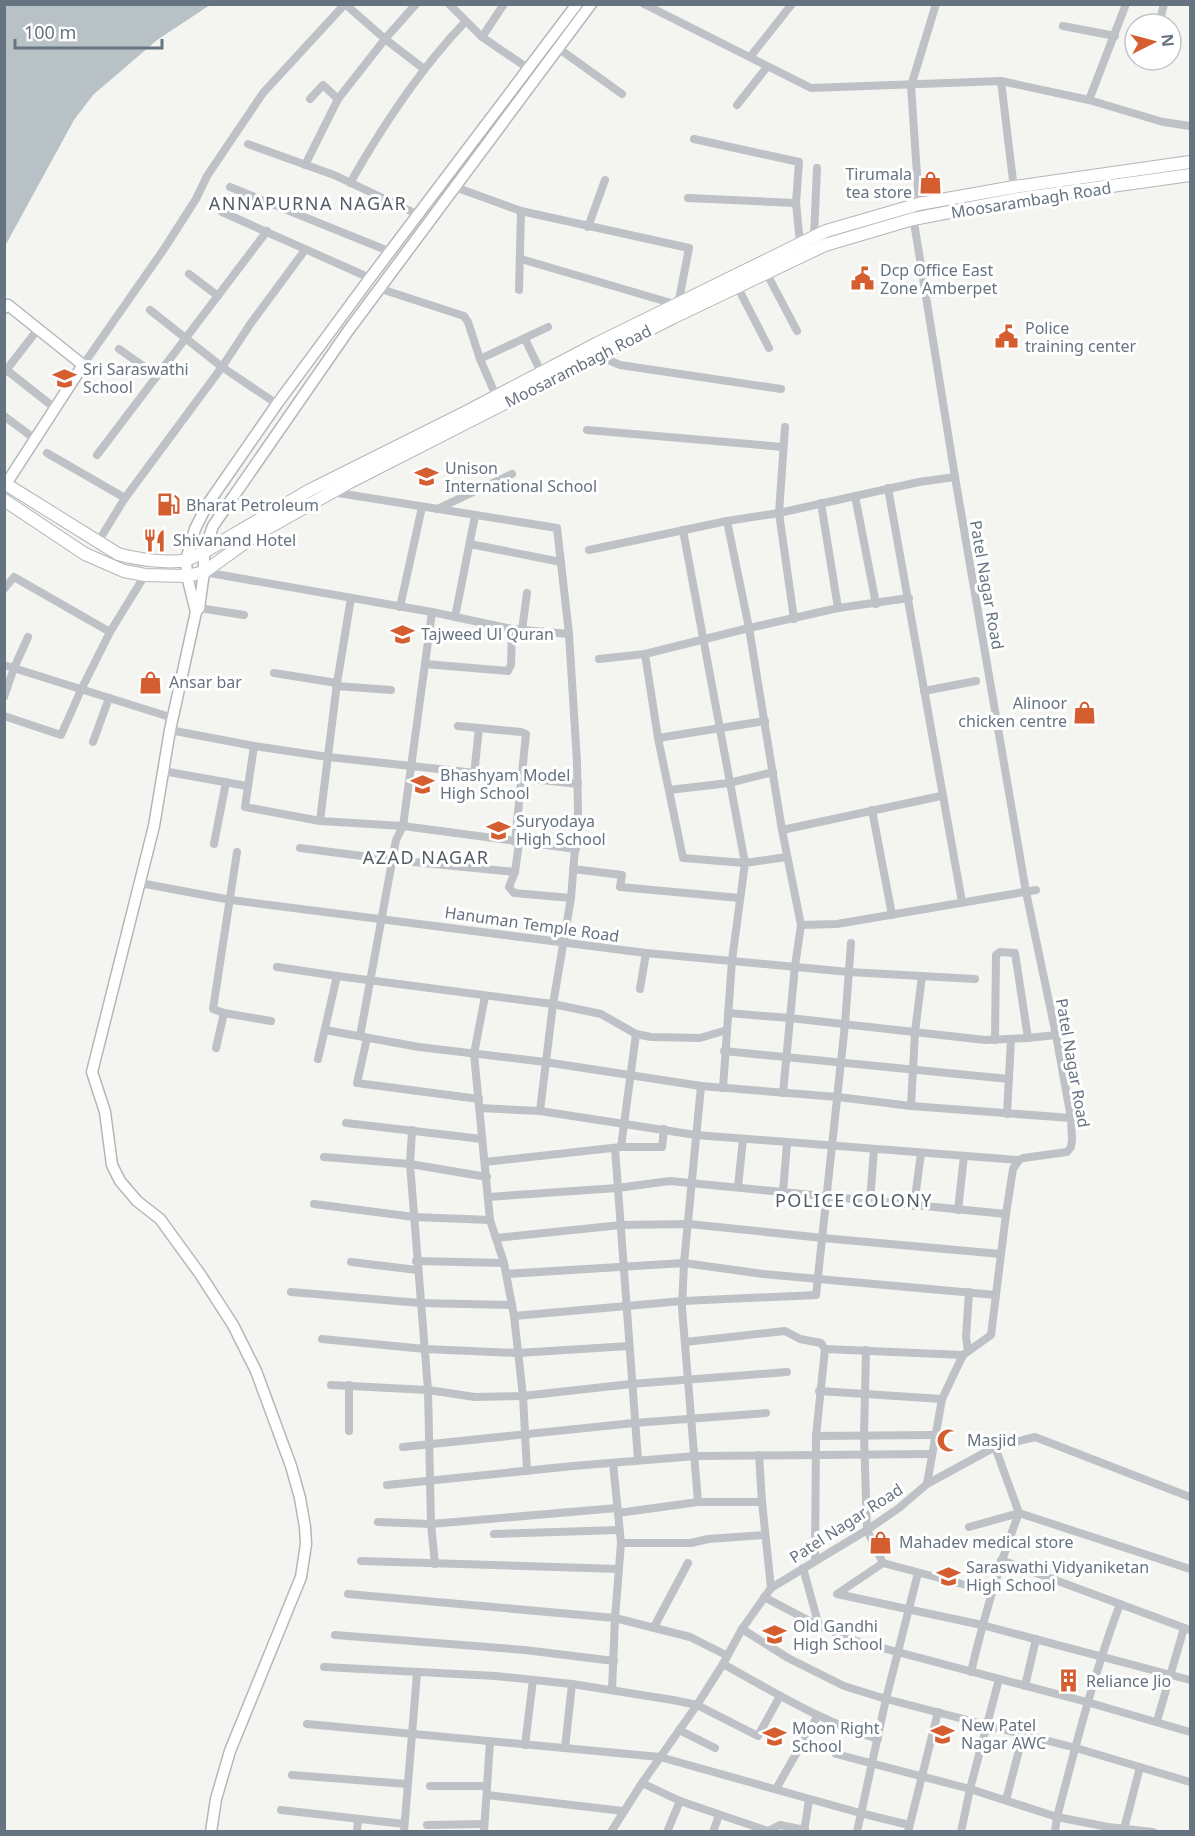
<svg xmlns="http://www.w3.org/2000/svg" width="1195" height="1836" font-family="'Noto Sans',sans-serif">
<style>
.water{fill:#b8c2c6}
.lines{fill:none;stroke-linecap:round;stroke-linejoin:round}
.secondary-casing{stroke:#b3b7bb;stroke-width:13}
.primary-casing{stroke:#b2b5b9;stroke-width:14}
.street{stroke:#bec1c5;stroke-width:8}
.secondary{stroke:#fff;stroke-width:10}
.primary{stroke:#fff;stroke-width:12}
.labels{text-anchor:middle;dominant-baseline:central;stroke-width:6;stroke-linejoin:round;paint-order:stroke}
.poi-label{font-size:16px;fill:#667380;stroke:#fff;text-anchor:start}
.street-label{font-size:16px;fill:#667380;stroke:#fff}
.neighbourhood-label{font-size:18px;letter-spacing:1.5px;fill:#535d66;stroke:#fff}
</style>
<rect width="100%" height="100%" fill="#f4f5f1"/>
<path class="water" d="M5 4 210 5 157 40 93 95 74 120 5 246Z"/>
<g class="lines">
<defs>
<g id="secondary">
<path d="M4 308 8 305 83 365 6 484"/>
<path d="M196 612 187 576 186 560 195 529 207 505 277 404 370 278 577 4"/>
<path d="M211 1832 216 1799 230 1751 301 1577 306 1544 305 1527 300 1498 291 1466 256 1371 233 1325 200 1274 160 1219 137 1201 120 1181 112 1165 105 1112 92 1072 154 826 170 730 196 612 199 608 204 572V552L213 526 348 331 591 4"/>
</g>
<g id="primary">
<path d="M4 483 118 554C135 559 169 564 186 560 192 558 199 554 204 552L310 490 466 412 596 344 826 231 919 204 1014 187 1190 162"/>
<path d="M4 500 85 554 124 571 145 575 187 576 204 572 257 534 350 482 674 317 825 245 913 219 1018 199 1190 175"/>
</g>
</defs>
<use href="#secondary" class="secondary-casing"/>
<use href="#primary" class="primary-casing"/>
<g class="street">
<path d="M345 4 385 39 424 69"/>
<path d="M449 4 482 37 529 69"/>
<path d="M644 4 811 88 1001 81 1089 100 1163 122 1190 126"/>
<path d="M1159 24 1164 4"/>
<path d="M1063 26 1115 36"/>
<path d="M482 37 504 4"/>
<path d="M558 48 622 94"/>
<path d="M750 57 792 4"/>
<path d="M1001 81 1014 189"/>
<path d="M310 99 323 85 338 99"/>
<path d="M1089 100 1126 4"/>
<path d="M737 105 767 67"/>
<path d="M694 139 799 162 796 203 800 243"/>
<path d="M248 144 334 175 419 215"/>
<path d="M305 165 338 99 385 39 416 4"/>
<path d="M350 183C383 125 419 70 465 22"/>
<path d="M230 187 391 252"/>
<path d="M455 187 521 211 689 248 678 305 521 259"/>
<path d="M688 198 796 203"/>
<path d="M919 204 911 86 936 4"/>
<path d="M222 212 370 278"/>
<path d="M588 227 605 180"/>
<path d="M814 236 817 168"/>
<path d="M766 272 797 331"/>
<path d="M189 274 218 296"/>
<path d="M737 286 769 348"/>
<path d="M381 289 464 316 468 322 480 359 496 396"/>
<path d="M519 290 521 211"/>
<path d="M150 310 222 367 277 404"/>
<path d="M525 339 541 372"/>
<path d="M119 349 156 375"/>
<path d="M599 356 620 365 781 389"/>
<path d="M480 359 548 327"/>
<path d="M83 365 164 249 196 199 207 176 263 93 345 4"/>
<path d="M4 368 56 409"/>
<path d="M4 373 38 329"/>
<path d="M4 416 35 439"/>
<path d="M785 427 779 513 794 619"/>
<path d="M587 430 783 447"/>
<path d="M47 453 125 498"/>
<path d="M97 455 267 231"/>
<path d="M888 488 962 902"/>
<path d="M332 492 557 528 569 634 577 762 578 811 571 898 553 1004 540 1111"/>
<path d="M855 496 876 604"/>
<path d="M821 503 838 608"/>
<path d="M437 509 512 474"/>
<path d="M727 521 749 628 782 830 801 925 795 966 783 1093"/>
<path d="M683 530 745 863 732 960 723 1088"/>
<path d="M98 542 125 498 222 367 251 323 305 250"/>
<path d="M470 544 561 562"/>
<path d="M589 550 727 521 779 513 919 482 955 477"/>
<path d="M204 572 432 612 512 629 569 634"/>
<path d="M4 589 14 577 110 632"/>
<path d="M400 607 422 507"/>
<path d="M199 608 244 615"/>
<path d="M455 617 475 516"/>
<path d="M522 630 527 593"/>
<path d="M645 654 658 738 683 858 745 863 787 857"/>
<path d="M599 659 645 654 749 628 838 608 909 598"/>
<path d="M425 664 508 671 511 665 512 629"/>
<path d="M4 665 173 718"/>
<path d="M274 673 337 683"/>
<path d="M336 686 391 690"/>
<path d="M924 691 976 681"/>
<path d="M4 697 14 668 28 637"/>
<path d="M4 716 61 735 81 690 110 632 145 575"/>
<path d="M458 726 521 732 526 734 515 842"/>
<path d="M170 730 254 746 328 757 578 784"/>
<path d="M658 738 765 721"/>
<path d="M93 742 109 698"/>
<path d="M254 746 245 807 320 821 403 826 576 849"/>
<path d="M163 771 247 786"/>
<path d="M474 775 479 728"/>
<path d="M669 790 729 783 773 772"/>
<path d="M872 810 892 915"/>
<path d="M320 821 337 683 351 598"/>
<path d="M782 830 941 796"/>
<path d="M214 844 226 782"/>
<path d="M300 848 393 860 515 872 509 887 514 893 571 898"/>
<path d="M237 852 213 1009 224 1013 271 1021"/>
<path d="M573 869 622 875 620 887 740 898"/>
<path d="M515 872 519 843"/>
<path d="M140 883 231 900 646 953 849 972 975 979"/>
<path d="M801 925 837 924 1036 890"/>
<path d="M277 967 337 976 553 1004 601 1014 636 1034 651 1037 700 1038 727 1030"/>
<path d="M640 989 646 953"/>
<path d="M485 996 474 1054 490 1220 504 1263 514 1316 523 1396 527 1471"/>
<path d="M728 1013 790 1018 985 1040 1028 1038 1056 1035"/>
<path d="M325 1030 419 1047 545 1062 701 1086 838 1097 911 1106 1071 1118"/>
<path d="M360 1036 396 840 403 826 432 612"/>
<path d="M367 1038 357 1083 479 1099"/>
<path d="M995 1040 996 955 1000 952 1015 953 1028 1038"/>
<path d="M216 1048 224 1013"/>
<path d="M724 1051 1009 1079"/>
<path d="M318 1059 337 976"/>
<path d="M911 1106 915 1032 922 976"/>
<path d="M480 1108 540 1111 696 1135 1019 1160"/>
<path d="M1007 1114 1011 1039"/>
<path d="M346 1123 482 1139"/>
<path d="M412 1130 410 1164 428 1390 431 1524 435 1564"/>
<path d="M621 1147 636 1034"/>
<path d="M615 1148 638 1460"/>
<path d="M324 1157 410 1164 487 1177"/>
<path d="M485 1162 621 1147H662L664 1129"/>
<path d="M738 1187 743 1139"/>
<path d="M783 1192 787 1143"/>
<path d="M488 1197 617 1188 670 1181 1006 1214"/>
<path d="M870 1202 874 1149"/>
<path d="M314 1204 414 1217 490 1220"/>
<path d="M914 1206 921 1153"/>
<path d="M958 1210 964 1156"/>
<path d="M496 1238 621 1225 689 1224 823 1238 1001 1254"/>
<path d="M416 1261 504 1263"/>
<path d="M351 1262 417 1270"/>
<path d="M506 1274 684 1263 763 1274 996 1295"/>
<path d="M291 1292 420 1303 512 1305"/>
<path d="M514 1316 683 1301 816 1295 845 1024 851 943"/>
<path d="M322 1339 425 1349 518 1353 629 1346"/>
<path d="M685 1342 785 1331 800 1339 821 1343 825 1349 816 1436 815 1560"/>
<path d="M825 1349 963 1355"/>
<path d="M866 1350 864 1435 867 1530 883 1563 992 1592"/>
<path d="M968 1351 966 1337 969 1292"/>
<path d="M331 1385 428 1390 475 1397 523 1396 631 1384 787 1372"/>
<path d="M349 1385V1431"/>
<path d="M819 1391 942 1399"/>
<path d="M816 1436 934 1435"/>
<path d="M403 1447 634 1423 766 1413"/>
<path d="M927 1484 995 1447 1035 1437 1190 1497"/>
<path d="M387 1485 573 1466 696 1456 932 1454"/>
<path d="M698 1502H762L759 1455"/>
<path d="M762 1502 771 1588"/>
<path d="M618 1513 698 1502 682 1308 684 1263 701 1086"/>
<path d="M378 1522 431 1524 617 1508"/>
<path d="M969 1527 1019 1513 1190 1569"/>
<path d="M494 1534 619 1530"/>
<path d="M621 1543H691L708 1539 764 1535"/>
<path d="M1001 1560 1190 1630"/>
<path d="M361 1561 619 1569"/>
<path d="M883 1563 837 1594 982 1625 1190 1680"/>
<path d="M803 1568 819 1626"/>
<path d="M348 1594 615 1618 690 1637 726 1655"/>
<path d="M764 1597 819 1626 856 1641 1087 1702 1190 1732"/>
<path d="M654 1627 688 1563"/>
<path d="M742 1629 788 1658 844 1686 886 1699 1076 1748 1190 1782"/>
<path d="M335 1635 525 1650 614 1661"/>
<path d="M723 1664C774 1692 822 1722 878 1739"/>
<path d="M324 1667 495 1676 572 1684 673 1700 697 1705 758 1736 780 1696"/>
<path d="M971 1672C984 1617 999 1565 1019 1513L995 1447"/>
<path d="M1025 1686 1036 1639"/>
<path d="M612 1690 615 1618 621 1543 613 1463"/>
<path d="M1157 1721 1184 1628"/>
<path d="M307 1724 660 1757 860 1813 909 1825"/>
<path d="M679 1730 715 1748"/>
<path d="M525 1745 533 1680"/>
<path d="M565 1748 572 1684"/>
<path d="M836 1754 970 1789 1057 1817 1108 1827 1153 1832"/>
<path d="M292 1775 407 1784"/>
<path d="M642 1783 680 1801 768 1831 780 1825 805 1830"/>
<path d="M430 1786H486"/>
<path d="M776 1789 817 1717"/>
<path d="M487 1795 623 1811"/>
<path d="M1006 1800 1023 1735"/>
<path d="M281 1810 404 1824"/>
<path d="M427 1825 484 1824"/>
<path d="M1124 1829 1140 1767"/>
<path d="M357 1832 358 1819"/>
<path d="M404 1832 417 1673"/>
<path d="M484 1832 490 1741"/>
<path d="M611 1832 642 1783 697 1705 723 1664 742 1629 771 1588 867 1530 899 1508 927 1484 942 1399 963 1355 991 1335 1006 1214 1013 1169 1019 1160 1023 1158 1067 1152 1071 1147 1072 1140 1071 1118 1056 1035 1026 892 955 477 913 216"/>
<path d="M667 1832 680 1801"/>
<path d="M713 1832 719 1815"/>
<path d="M804 1832 809 1800"/>
<path d="M857 1832 886 1699 918 1573"/>
<path d="M908 1832 938 1712"/>
<path d="M961 1832 970 1789 999 1679"/>
<path d="M1055 1832 1057 1817C1076 1745 1094 1673 1120 1604"/>
</g>
<use href="#secondary" class="secondary"/>
<use href="#primary" class="primary"/>
</g>
<defs>
<symbol id="shop-bare" viewBox="-9 -9 18 18"><path d="M-5-2.5h2.3a2.7 3.5 0 0 1 5.4 0H5L5.5 6h-11ZM-1.5-2.5h3a1.5 2.3 0 0 0-3 0Z" fill="#d55e31" stroke="#fff" stroke-width="2.5" paint-order="stroke"/></symbol>
<symbol id="civic-bare" viewBox="-9 -9 18 18"><path d="M-.6-6.5H3V-4.5H.6V-3L4-1V1h2V6H-6V1h2V-1L-.6-3ZM-1.2 2.5V6h2.4V2.5Z" fill="#d55e31" stroke="#fff" stroke-width="2.5" paint-order="stroke"/></symbol>
<symbol id="university-bare" viewBox="-9 -9 18 18"><path d="M0-5L7-2L0 1L-7-2ZM-4 1L0 2.5L4 1V4Q0 6-4 4Z" fill="#d55e31" stroke="#fff" stroke-width="2.5" paint-order="stroke"/></symbol>
<symbol id="fuel-bare" viewBox="-9 -9 18 18"><path d="M-5.5-6h7V0h2V4h1.3V-2.5L3-4.5l.8-.8L6-3V5H2.5V1h-1V6h-7ZM-4.2-4.7v3.2H.2V-4.7Z" fill="#d55e31" stroke="#fff" stroke-width="2.5" paint-order="stroke"/></symbol>
<symbol id="restaurant-bare" viewBox="-9 -9 18 18"><path d="M-5-6h1v4h1v-4h1v4h1v-4h1v5L-1.5 .5V6h-2V.5L-5-1ZM5-6V6H3V1.5H1.5Q1.5-4 5-6Z" fill="#d55e31" stroke="#fff" stroke-width="2.5" paint-order="stroke"/></symbol>
<symbol id="school-bare" viewBox="-9 -9 18 18"><path d="M0-5L7-2L0 1L-7-2ZM-4 1L0 2.5L4 1V4Q0 6-4 4Z" fill="#d55e31" stroke="#fff" stroke-width="2.5" paint-order="stroke"/></symbol>
<symbol id="mosque-bare" viewBox="-9 -9 18 18"><path d="M3.5-4.9A6 6 0 1 0 3.5 4.9A5 5 0 1 1 3.5-4.9Z" fill="#d55e31" stroke="#fff" stroke-width="2.5" paint-order="stroke"/></symbol>
<symbol id="building-bare" viewBox="-9 -9 18 18"><path d="M-4-6H4V6H1V3H-1V6H-4ZM-2.5-4.3h1.7v1.8h-1.7ZM.8-4.3h1.7v1.8H.8ZM-2.5-1h1.7V.8h-1.7ZM.8-1h1.7V.8H.8Z" fill="#d55e31" stroke="#fff" stroke-width="2.5" paint-order="stroke"/></symbol>
</defs>
<g fill-rule="evenodd">
<use href="#shop-bare" x="914" y="166" width="33" height="33"/>
<use href="#civic-bare" x="846" y="262" width="33" height="33"/>
<use href="#civic-bare" x="990" y="320" width="33" height="33"/>
<use href="#university-bare" x="48" y="362" width="33" height="33"/>
<use href="#university-bare" x="410" y="460" width="33" height="33"/>
<use href="#fuel-bare" x="152" y="488" width="33" height="33"/>
<use href="#restaurant-bare" x="138" y="524" width="33" height="33"/>
<use href="#school-bare" x="386" y="618" width="33" height="33"/>
<use href="#shop-bare" x="134" y="666" width="33" height="33"/>
<use href="#shop-bare" x="1068" y="696" width="33" height="33"/>
<use href="#university-bare" x="406" y="768" width="33" height="33"/>
<use href="#university-bare" x="482" y="814" width="33" height="33"/>
<use href="#mosque-bare" x="932" y="1424" width="33" height="33"/>
<use href="#shop-bare" x="864" y="1526" width="33" height="33"/>
<use href="#university-bare" x="932" y="1560" width="33" height="33"/>
<use href="#university-bare" x="758" y="1618" width="33" height="33"/>
<use href="#building-bare" x="1052" y="1664" width="33" height="33"/>
<use href="#university-bare" x="926" y="1718" width="33" height="33"/>
<use href="#university-bare" x="758" y="1720" width="33" height="33"/>
</g>
<g class="labels">
<g class="poi-label">
<text x="912" y="174" text-anchor="end">Tirumala<tspan x="912" dy="18">tea store</tspan></text>
<text x="880" y="270">Dcp Office East<tspan x="880" dy="18">Zone Amberpet</tspan></text>
<text x="1025" y="328">Police<tspan x="1025" dy="18">training center</tspan></text>
<text x="83" y="369">Sri Saraswathi<tspan x="83" dy="18">School</tspan></text>
<text x="445" y="468">Unison<tspan x="445" dy="18">International School</tspan></text>
<text x="186" y="505">Bharat Petroleum</text>
<text x="173" y="540">Shivanand Hotel</text>
<text x="421" y="634">Tajweed Ul Quran</text>
<text x="169" y="682">Ansar bar</text>
<text x="1067" y="703" text-anchor="end">Alinoor<tspan x="1067" dy="18">chicken centre</tspan></text>
<text x="440" y="775">Bhashyam Model<tspan x="440" dy="18">High School</tspan></text>
<text x="516" y="821">Suryodaya<tspan x="516" dy="18">High School</tspan></text>
<text x="967" y="1440">Masjid</text>
<text x="899" y="1542">Mahadev medical store</text>
<text x="966" y="1567">Saraswathi Vidyaniketan<tspan x="966" dy="18">High School</tspan></text>
<text x="793" y="1626">Old Gandhi<tspan x="793" dy="18">High School</tspan></text>
<text x="1086" y="1681">Reliance Jio</text>
<text x="961" y="1725">New Patel<tspan x="961" dy="18">Nagar AWC</tspan></text>
<text x="792" y="1728">Moon Right<tspan x="792" dy="18">School</tspan></text>
</g>
<g class="street-label">
<text transform="translate(1031 200) rotate(-9)">Moosarambagh Road</text>
<text transform="translate(578 366) rotate(-27)">Moosarambagh Road</text>
<text transform="translate(987 585) rotate(80)">Patel Nagar Road</text>
<text transform="translate(532 924) rotate(8)">Hanuman Temple Road</text>
<text transform="translate(1073 1063) rotate(80)">Patel Nagar Road</text>
<text transform="translate(846 1523) rotate(-33)">Patel Nagar Road</text>
</g>
<g class="neighbourhood-label">
<text x="308" y="203">ANNAPURNA NAGAR</text>
<text x="426" y="857">AZAD NAGAR</text>
<text x="854" y="1200">POLICE COLONY</text>
</g>
</g>
<rect width="1195" height="1836" fill="none" stroke="#667380" stroke-width="12"/>
<g transform="translate(1153 42) rotate(84)"><circle r="28" fill="#ffffff" stroke="#c2c7cc" stroke-width="1.5"/>
<path d="M0-4.5L10 22L0 15L-10 22Z" fill="#d55e31"/>
<text y="-9" font-size="16" font-weight="bold" text-anchor="middle" fill="#667380">N</text>
</g>
<path d="M15 39v9h147v-9" fill="none" stroke="#667380" stroke-width="3"/>
<text x="24" y="39" font-size="18" fill="#667380" stroke="#ffffff" stroke-width="4.5" paint-order="stroke">100 m</text>
</svg>
